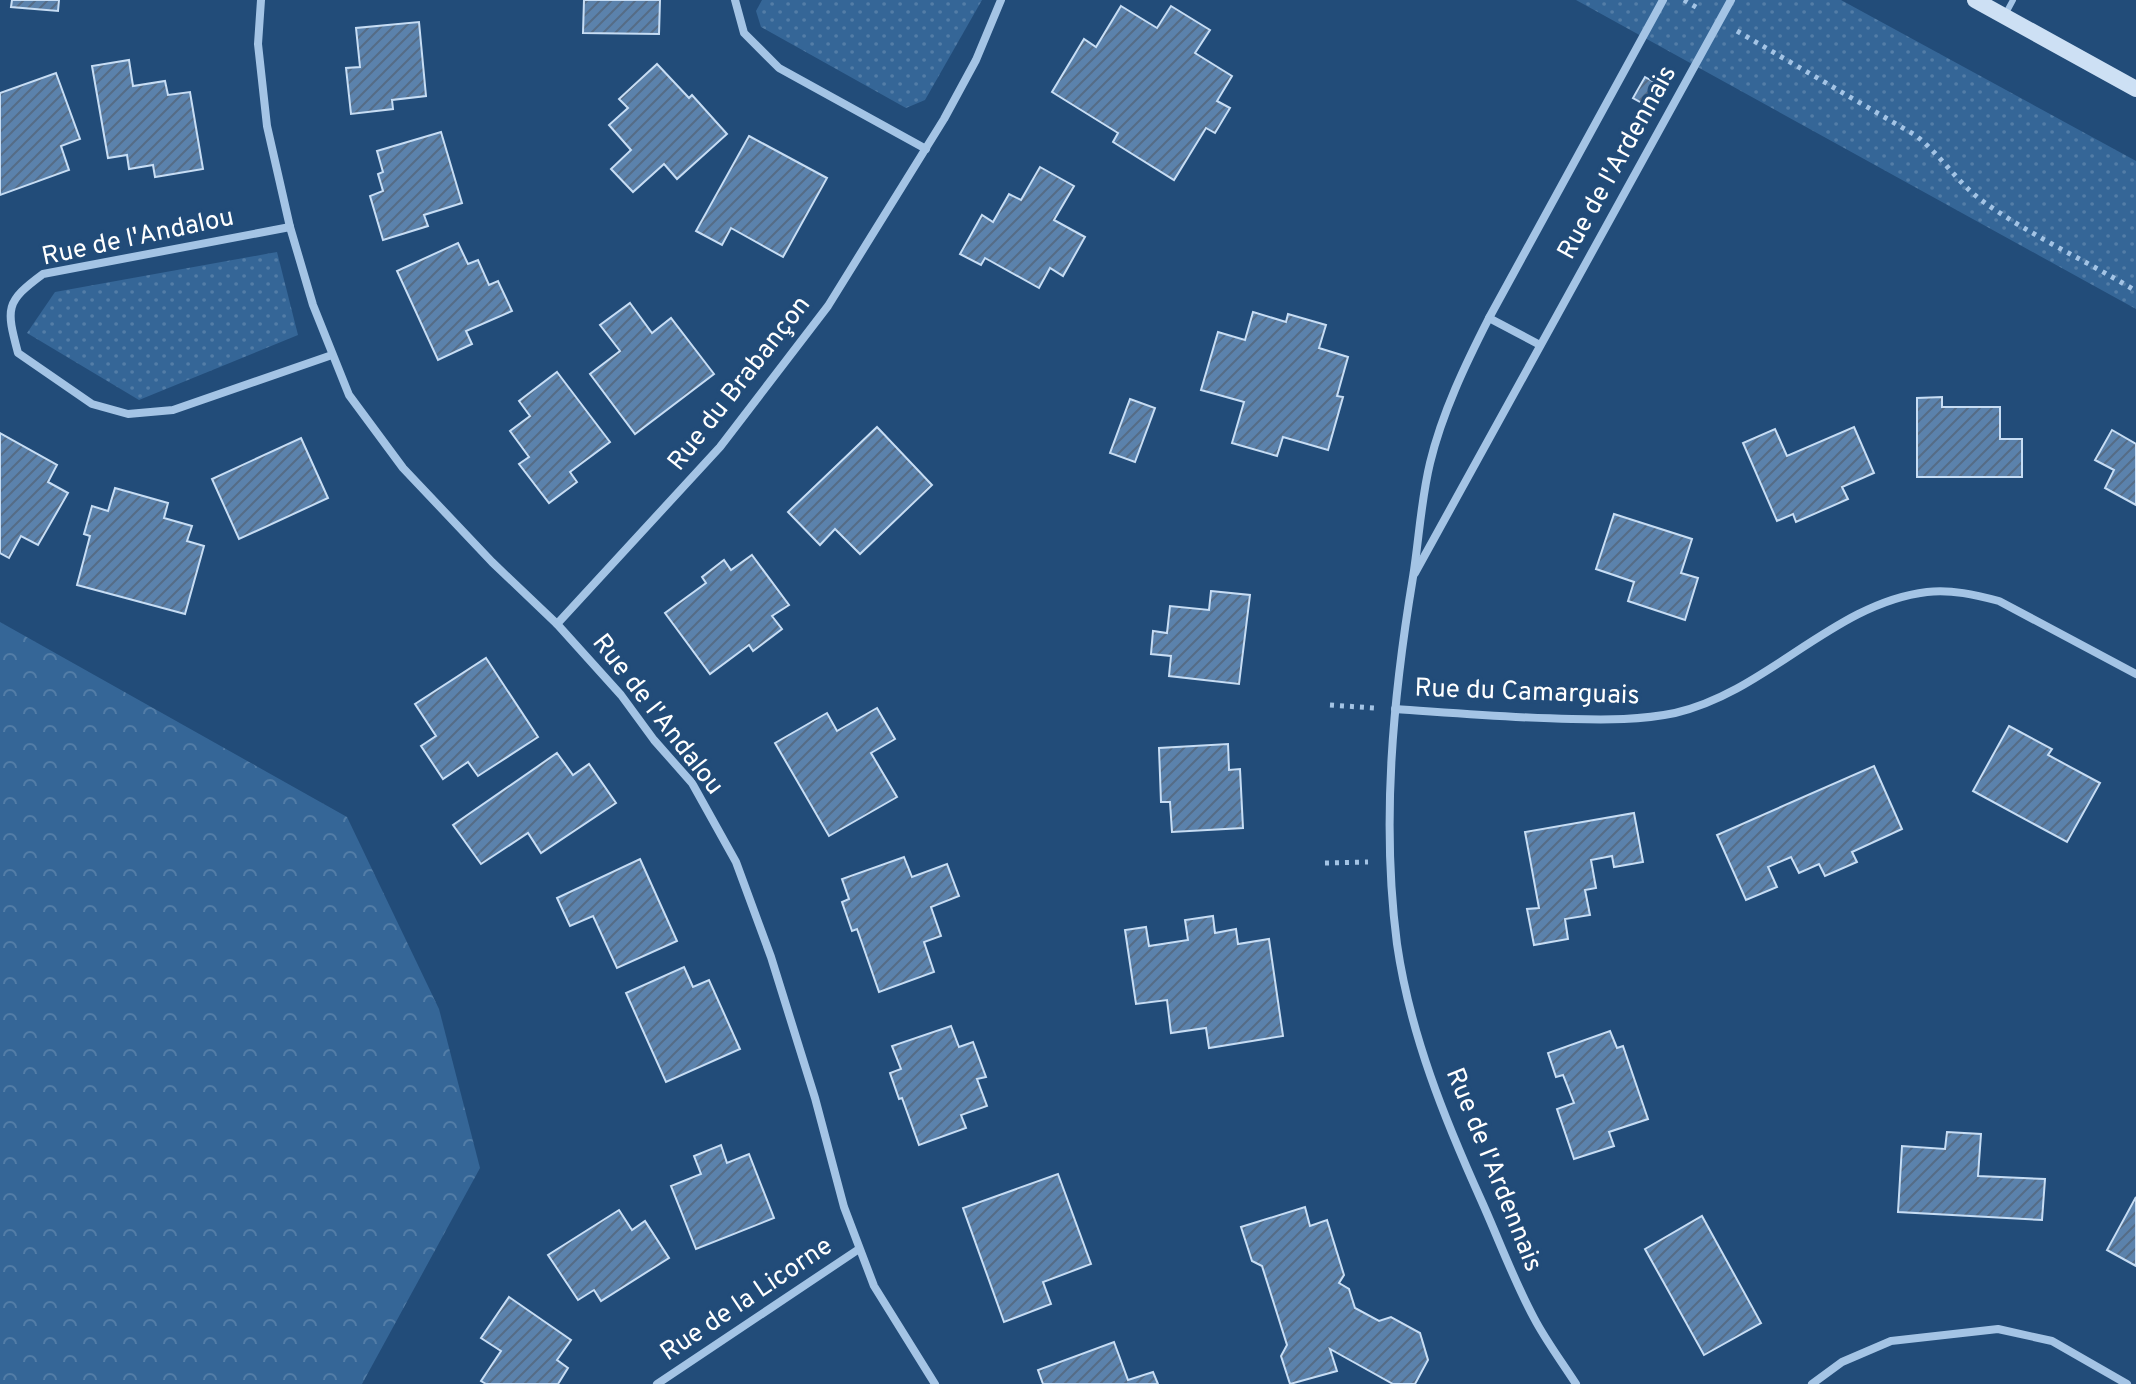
<svg xmlns="http://www.w3.org/2000/svg" width="2136" height="1384" font-family="Overpass,sans-serif">
<style>
.grass{fill:url(#grass-dots)}
.forest{fill:url(#forest-crowns)}
.building{fill:url(#building-hatch);stroke:#c7ddf4;stroke-width:2}
.lines{fill:none;stroke-linecap:round;stroke-linejoin:round}
.path{stroke:#a4c4e5;stroke-width:5;stroke-dasharray:4 6;stroke-linecap:butt}
.lane{stroke:#a4c4e5;stroke-width:6}
.street{stroke:#a4c4e5;stroke-width:8}
.secondary{stroke:#cde0f4;stroke-width:16}
.labels{text-anchor:middle;dominant-baseline:central;stroke-width:7;stroke-linejoin:round;paint-order:stroke}
.street-label{font-size:26px;fill:#fff;stroke:#224c79}
</style>
<defs>
<pattern id="grass-dots" width="8" height="8" patternUnits="userSpaceOnUse" patternTransform="scale(2)"><rect width="8" height="8" fill="#356697"/><path d="M2 2h.1M6 6h.1" fill="none" stroke="#537da7" stroke-width="1.8" stroke-linecap="round"/></pattern>
<pattern id="forest-crowns" width="20" height="18" patternUnits="userSpaceOnUse" patternTransform="scale(2)"><rect width="20" height="18" fill="#356697"/><path d="M2 6a3 3 0 1 1 6 0M12 15a3 3 0 1 1 6 0" fill="none" stroke="#537da7"/></pattern>
<pattern id="building-hatch" width="6" height="6" patternUnits="userSpaceOnUse" patternTransform="scale(2)"><rect width="6" height="6" fill="#5b82ac"/><path d="M-1 1l2-2M0 6l6-6M5 7l2-2" fill="none" stroke="#556c86"/></pattern>
</defs>
<rect width="100%" height="100%" fill="#224c79"/>
<g class="grass">
<path d="M762 0H982L925 100 906 108 761 27 756 11Z"/>
<path d="M1576 0H1841L2136 161V309Z"/>
<path d="M277 252 298 335 139 400 27 333 55 292Z"/>
</g>
<path class="forest" d="M0 622 347 817 439 1009 480 1168 362 1384H0Z"/>
<g class="building">
<path d="M12 0H59L58 11 11 7Z"/>
<path d="M584 0H660L659 34 583 33Z"/>
<path d="M1121 6 1157 28 1171 6 1210 30 1195 53 1232 76 1217 101 1230 108 1215 133 1206 128 1174 180 1113 142 1118 133 1052 92 1084 39 1096 47Z"/>
<path d="M419 22 426 96 392 100 393 109 351 114 346 68 360 67 356 28Z"/>
<path d="M129 60 133 86 165 81 168 95 190 92 203 169 155 177 153 165 129 169 127 155 108 158 92 66Z"/>
<path d="M657 64 689 98 692 95 727 134 677 179 664 164 633 192 611 169 631 150 609 125 628 108 619 99Z"/>
<path d="M56 73 80 139 61 146 69 170 0 195V93Z"/>
<path d="M1645 77 1661 86 1649 107 1633 98Z"/>
<path d="M441 132 462 203 424 215 428 226 383 240 370 196 383 191 378 174 383 172 377 151Z"/>
<path d="M749 136 827 178 783 257 731 228 722 245 696 231Z"/>
<path d="M1040 167 1074 186 1054 220 1085 237 1063 276 1050 268 1039 288 985 258 981 265 960 254 982 215 993 222 1009 194 1021 200Z"/>
<path d="M458 243 468 264 478 260 489 285 498 281 512 311 466 331 472 344 438 360 397 271Z"/>
<path d="M630 303 652 333 671 318 714 374 635 434 590 374 620 351 600 325Z"/>
<path d="M1253 312 1286 322 1288 314 1326 325 1319 348 1348 357 1337 396 1343 397 1328 450 1283 437 1277 456 1232 443 1244 402 1201 390 1218 332 1245 340Z"/>
<path d="M557 372 610 442 570 472 577 482 549 503 519 464 529 457 510 431 530 416 519 401Z"/>
<path d="M1942 397V407H2000V439H2022V477H1917V398Z"/>
<path d="M1130 399 1155 408 1135 462 1110 453Z"/>
<path d="M877 427 932 485 860 554 835 529 820 545 788 512Z"/>
<path d="M1854 427 1874 473 1842 487 1848 499 1796 522 1793 514 1777 521 1743 443 1775 429 1787 456Z"/>
<path d="M2112 430 2136 444V505L2105 488 2114 470 2095 460Z"/>
<path d="M0 433 57 465 48 482 68 493 38 545 21 536 9 558 0 553Z"/>
<path d="M301 438 328 498 239 539 212 479Z"/>
<path d="M115 488 168 503 164 518 192 526 187 541 204 546 185 614 77 585 90 536 84 534 92 506 108 511Z"/>
<path d="M1614 514 1692 539 1681 573 1698 578 1685 620 1628 601 1634 582 1596 569Z"/>
<path d="M752 555 789 605 772 616 782 629 753 651 749 645 710 674 665 613 706 583 702 577 724 560 731 570Z"/>
<path d="M1211 591 1250 595 1239 684 1169 676 1171 656 1151 654 1153 631 1167 633 1170 606 1209 610Z"/>
<path d="M486 658 538 737 478 776 468 762 443 779 421 746 436 736 415 704Z"/>
<path d="M877 708 895 739 871 753 897 797 829 836 775 743 827 713 837 731Z"/>
<path d="M2009 726 2052 749 2048 755 2100 783 2067 842 1973 791Z"/>
<path d="M1228 744 1229 770 1240 769 1243 828 1172 832 1170 802H1161L1159 748Z"/>
<path d="M557 753 573 775 589 764 616 803 541 853 528 833 481 864 453 825Z"/>
<path d="M1874 766 1902 829 1852 852 1857 862 1825 876 1819 864 1799 873 1791 857 1768 867 1777 887 1746 900 1717 835Z"/>
<path d="M1634 813 1643 862 1614 867 1612 856 1591 860 1596 888 1585 890 1590 915 1565 919 1568 939 1534 945 1527 909 1539 908 1525 832Z"/>
<path d="M904 857 912 877 947 864 959 896 931 907 941 936 924 942 934 972 879 992 857 929 852 931 842 902 849 899 842 879Z"/>
<path d="M640 859 677 941 617 968 593 916 570 926 557 898Z"/>
<path d="M1213 916 1215 933 1236 929 1238 944 1269 939 1283 1036 1209 1048 1206 1028 1171 1033 1167 1000 1136 1004 1125 930 1146 927 1149 946 1188 940 1185 920Z"/>
<path d="M684 967 693 987 709 980 740 1049 666 1082 626 993Z"/>
<path d="M951 1026 959 1047 973 1042 986 1077 977 1079 987 1106 961 1115 966 1128 919 1145 902 1098 899 1099 890 1073 901 1069 892 1046Z"/>
<path d="M1610 1031 1617 1048 1623 1046 1648 1119 1609 1132 1614 1146 1574 1159 1557 1109 1574 1103 1563 1075 1556 1077 1548 1053Z"/>
<path d="M1947 1132 1981 1134 1978 1176 2045 1179 2042 1220 1898 1212 1902 1146 1945 1149Z"/>
<path d="M721 1145 727 1163 749 1154 774 1218 696 1249 671 1186 701 1174 694 1156Z"/>
<path d="M1058 1174 1091 1264 1043 1282 1051 1304 1004 1322 963 1208Z"/>
<path d="M2136 1197V1266L2107 1250Z"/>
<path d="M1305 1207 1310 1226 1327 1220 1344 1275 1339 1283 1349 1289 1355 1308 1379 1321 1391 1317 1420 1333 1428 1360 1415 1384H1393L1330 1349 1337 1371 1290 1384 1281 1356 1287 1345 1262 1266 1252 1261 1241 1227Z"/>
<path d="M619 1210 632 1230 645 1221 669 1258 601 1301 594 1290 578 1300 548 1255Z"/>
<path d="M1702 1216 1761 1323 1704 1355 1645 1249Z"/>
<path d="M509 1297 571 1340 557 1360 568 1368 558 1384H486L481 1381 501 1351 481 1338Z"/>
<path d="M1114 1342 1128 1380 1153 1372 1158 1384H1043L1038 1370Z"/>
</g>
<g class="lines">
<g class="path">
<path d="M1684 0 1701 10"/>
<path d="M1737 31 1915 135C1940 154 1956 181 1981 200 2029 235 2085 260 2136 291"/>
<path d="M1330 705 1374 708"/>
<path d="M1325 863 1368 862"/>
</g>
<path class="lane" d="M2006 13 2013 0"/>
<g class="street">
<path d="M261 0 258 44 267 126 290 227 313 305 349 395 403 468 492 562 557 624 621 695 654 740 692 783 736 862 771 957 815 1098 844 1207 874 1286 935 1384"/>
<path d="M735 0 744 33 779 68 926 149"/>
<path d="M290 227 43 274C5 302 6 308 18 353L92 404 128 414 173 410 332 355"/>
<path d="M1489 318 1540 345"/>
<path d="M1415 573 1731 0"/>
<path d="M557 624 720 447 828 306 944 119 976 60 1001 0"/>
<path d="M1395 709C1454 713 1513 718 1572 719 1607 720 1641 720 1675 713 1767 692 1834 603 1927 592 1951 589 1976 595 1999 601L2136 674"/>
<path d="M657 1384 859 1249"/>
<path d="M1576 1384C1562 1362 1546 1341 1534 1318 1514 1281 1499 1240 1482 1202 1445 1120 1410 1034 1397 944 1381 822 1393 697 1413 577 1419 539 1421 500 1430 463 1442 413 1466 363 1489 318L1663 0"/>
<path d="M1812 1384 1842 1362 1891 1341 1998 1329 2052 1341 2127 1384"/>
</g>
<path class="secondary" d="M1975 0 2136 89"/>
</g>
<g class="labels">
<g class="street-label">
<text transform="translate(1618 163) rotate(-61)">Rue de l'Ardennais</text>
<text transform="translate(138 238) rotate(-12)">Rue de l'Andalou</text>
<text transform="translate(740 384) rotate(-52)">Rue du Brabançon</text>
<text transform="translate(1527 693) rotate(2)">Rue du Camarguais</text>
<text transform="translate(657 715) rotate(52)">Rue de l'Andalou</text>
<text transform="translate(1493 1170) rotate(68)">Rue de l'Ardennais</text>
<text transform="translate(747 1300) rotate(-34)">Rue de la Licorne</text>
</g>
</g>
</svg>
